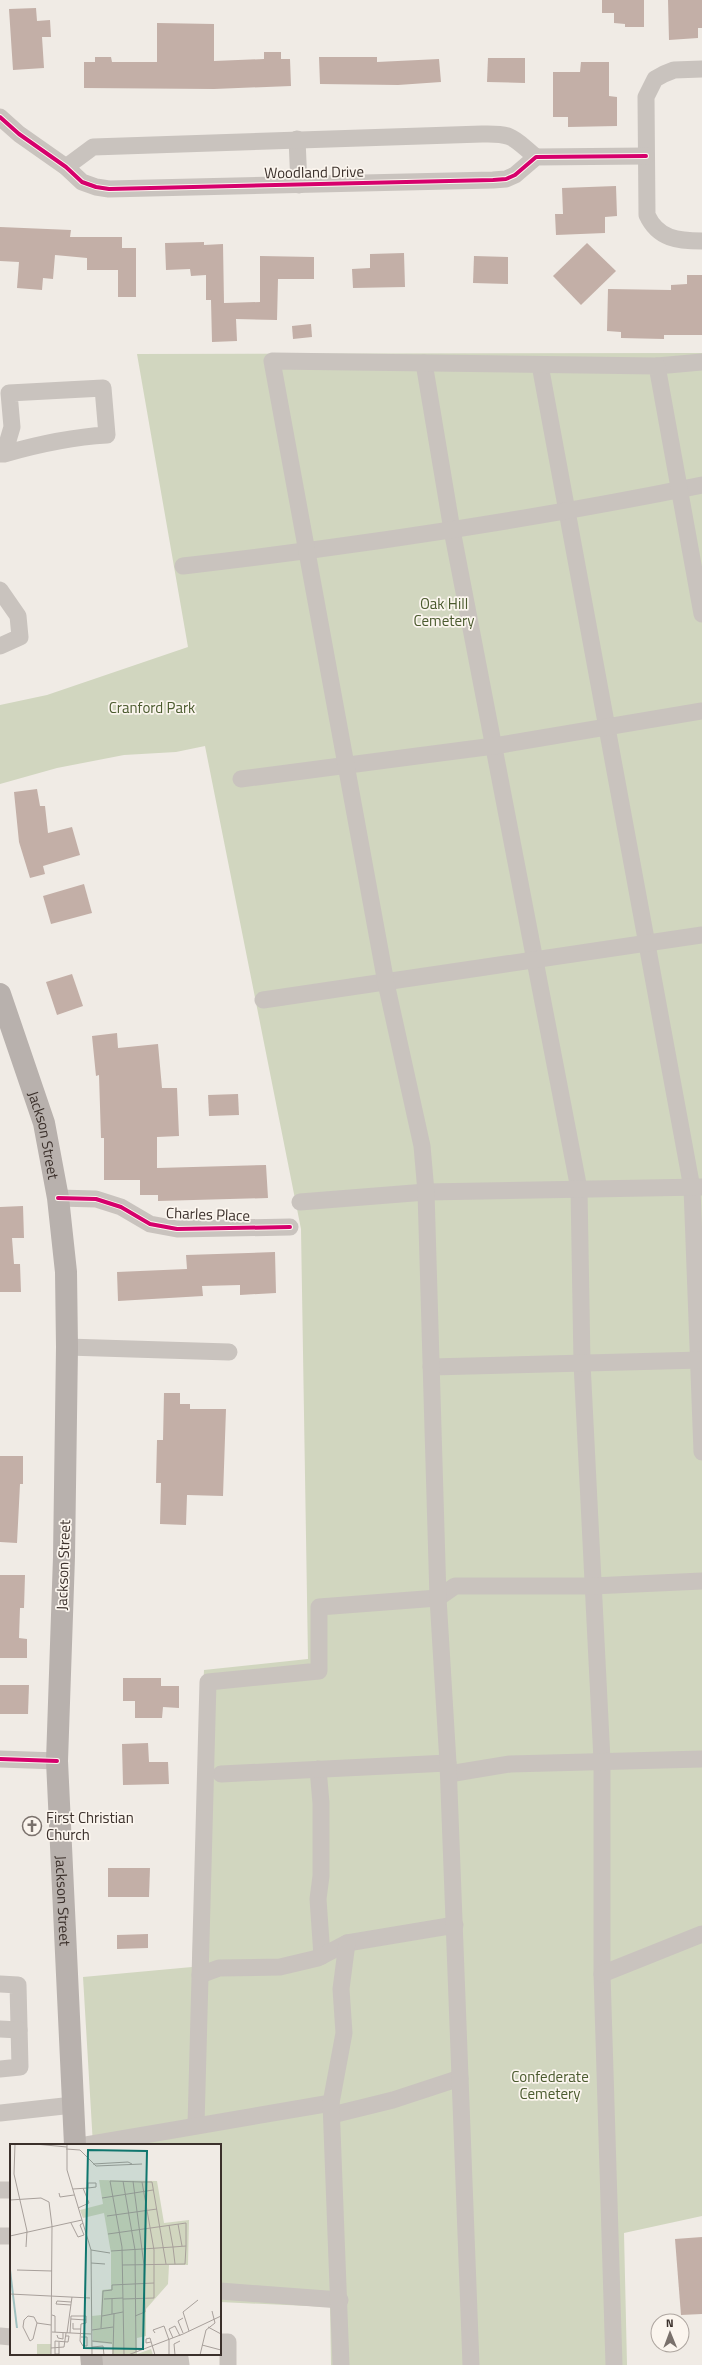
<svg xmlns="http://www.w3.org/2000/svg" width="702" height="2365" font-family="'Titillium Web',sans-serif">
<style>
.green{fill:#d1d6bf}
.building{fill:#c3afa7}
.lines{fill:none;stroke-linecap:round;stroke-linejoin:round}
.minor{stroke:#c9c3be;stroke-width:17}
.major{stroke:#b8b1ad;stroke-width:22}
.cycleway-casing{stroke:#fbf5ee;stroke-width:6}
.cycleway{stroke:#d6006c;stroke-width:4}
.labels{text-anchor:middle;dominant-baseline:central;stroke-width:3.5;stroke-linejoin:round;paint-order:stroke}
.street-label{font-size:15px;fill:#3b302b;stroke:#fbf5ee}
.park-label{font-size:15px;fill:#4a5a2e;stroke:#fbf5ee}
.poi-label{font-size:15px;fill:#3b302b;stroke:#fbf5ee;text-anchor:start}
.inset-river{fill:none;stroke:#a1c2c1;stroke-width:2}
.inset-road{fill:none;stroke:#a8a09b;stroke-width:1}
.view{fill:#0f766e;fill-opacity:0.15;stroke:#0f766e;stroke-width:2}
.inset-edge{fill:none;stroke:#3b302b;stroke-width:2}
</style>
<rect width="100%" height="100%" fill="#f0ebe5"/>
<path class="green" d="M702 353V2216L624 2233 627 2365H331L330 2307 220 2302V2145H93L83 1977 192 1967 204 1670 308 1659 301 1229 205 746 176 752 124 755 57 768 0 784V705L47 695 188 647 137 354Z"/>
<g class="building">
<path d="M602 0H644V27H625V24L614 23V13H602Z"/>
<path d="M668 0H702V28H698V38L669 40Z"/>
<path d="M36 8 37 21 50 20 51 37H42L44 68 13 70 9 9Z"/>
<path d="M157 23 214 24V61L264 59V52H281V59H290L291 86 214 89 84 88V62H95V57H111L112 62H157Z"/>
<path d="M319 57H377V62L439 59 441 82 398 85 320 84Z"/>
<path d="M488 58H525V83L487 82Z"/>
<path d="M581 62H609V96L617 97V126L568 127V117H553V72H580Z"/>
<path d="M616 186 617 216 605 217V233L556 235 555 214H563L562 188Z"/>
<path d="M0 227 71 230 70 237H122V248H136V297H118V270H87V258L55 255 53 279 43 278 42 290 17 288 19 262 0 261Z"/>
<path d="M204 242V245L223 244 224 303 260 302V256L314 257V279H278L277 320 236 319 237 341 212 342 211 300H206V275L191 276 190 269 166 270 165 243Z"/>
<path d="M587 243 616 271 581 305 553 276Z"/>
<path d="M404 253 405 287 353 288 352 269 370 268V254Z"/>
<path d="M474 256 508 257V284L473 283Z"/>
<path d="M687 275H702V335H664V339L621 338V332L607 331 608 289 671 290V285L687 284Z"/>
<path d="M311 324 312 337 293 339 292 326Z"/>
<path d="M37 789 40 806H45L48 833 72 827 80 855 43 866 45 874 30 878 19 842 14 792Z"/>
<path d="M84 884 92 913 51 924 43 896Z"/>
<path d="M72 974 83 1006 57 1015 46 982Z"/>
<path d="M117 1033 118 1048 158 1044 162 1088H177L179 1136 157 1137V1168L266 1165 268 1198 158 1201V1195H140V1180H104V1138H101L99 1075 96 1076 92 1036Z"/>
<path d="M238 1094 239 1115 209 1116 208 1095Z"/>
<path d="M23 1206 24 1238H12L14 1264H20L21 1292H0V1207Z"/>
<path d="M275 1252 276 1293 240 1295V1285L202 1286 203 1296 118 1301 117 1272 187 1269 186 1255Z"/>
<path d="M164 1393H180V1404H190V1409H226L223 1496 187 1495 186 1525 160 1524 161 1483H156L157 1440H163Z"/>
<path d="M0 1456H23V1484H20L17 1543 0 1542Z"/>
<path d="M0 1575H25L24 1608H20L19 1638 27 1639V1658H0Z"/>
<path d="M123 1678H161V1686H179V1708L163 1707 162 1718H135V1701H123Z"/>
<path d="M0 1685H29L28 1714H0Z"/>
<path d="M148 1743 149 1762H168L169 1784 123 1785 122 1744Z"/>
<path d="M108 1868H150L149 1897H108Z"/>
<path d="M148 1934V1948L117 1949V1935Z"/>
<path d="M702 2237V2314L681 2315 675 2239Z"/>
</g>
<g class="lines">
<g class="minor">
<path d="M702 69 674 70 664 74 655 79 646 97 647 215C658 239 678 241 702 241"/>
<path d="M0 117 19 134 66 167 82 182 96 187 109 189 493 180 506 179 515 175 536 157 646 156"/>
<path d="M297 139 299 185"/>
<path d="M66 167 93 147 482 134C514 133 513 138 536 157"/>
<path d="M424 363 452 530 579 1189 582 1363 602 1760V1974L614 2365"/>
<path d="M540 365 692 1188 702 1452"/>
<path d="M657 366 702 362"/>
<path d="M0 454H4C39 444 71 437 107 435L103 388 9 393 12 427 4 454"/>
<path d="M183 566C357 546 530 520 702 485"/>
<path d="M0 590 18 616 20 637 0 646"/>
<path d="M241 779 494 746 702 711"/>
<path d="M263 1000 702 935"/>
<path d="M58 1198 96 1199 121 1207 150 1224 177 1229 290 1227"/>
<path d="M300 1202 426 1192 702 1187"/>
<path d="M67 1347 229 1352"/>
<path d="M431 1367 702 1360"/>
<path d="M0 1759 57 1761"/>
<path d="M318 1769 321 1803V1876L318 1899 322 1956"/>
<path d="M221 1774 448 1763"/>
<path d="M449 1774 510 1764 702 1759"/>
<path d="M602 1974 702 1934"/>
<path d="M200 1975 219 1968 280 1967 318 1958 347 1943 455 1925"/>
<path d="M0 1984 18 1985 20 2067 0 2069"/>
<path d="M0 2029 19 2030"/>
<path d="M0 2113 73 2105"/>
<path d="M332 2115 393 2100 460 2078"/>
<path d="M196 2125 208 1682 319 1671V1607L438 1598 455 1586H592L702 1581"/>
<path d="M86 2145 331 2103"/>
<path d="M0 2190H11"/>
<path d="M0 2236H11"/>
<path d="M220 2291 340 2300"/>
<path d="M0 2336 11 2337"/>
<path d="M220 2342H228V2365"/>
<path d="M92 2363 180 2358 181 2365"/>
<path d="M341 2365 331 2103 344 2033 341 1989 347 1943"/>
<path d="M471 2365 448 1763 438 1598 426 1192 422 1146 386 983 272 361 657 366 702 614"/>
</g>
<g class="major">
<path id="s1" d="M0 994 44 1123 58 1198 66 1272 67 1347 64 1557 57 1761 75 2145"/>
<path d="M91 2354 92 2365"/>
</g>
<defs>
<g id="cycleway">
<path d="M0 117 19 134 66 167 82 182 96 187 109 189 493 180 506 179 515 175 536 157 646 156"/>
<path d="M58 1198 96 1199 121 1207 150 1224 177 1229 290 1227"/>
<path d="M0 1759 57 1761"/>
</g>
</defs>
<use href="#cycleway" class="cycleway-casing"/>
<use href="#cycleway" class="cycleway"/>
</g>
<defs>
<symbol id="church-ring" viewBox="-11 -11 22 22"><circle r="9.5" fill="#fbf5ee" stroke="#7a716c" stroke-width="1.5"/><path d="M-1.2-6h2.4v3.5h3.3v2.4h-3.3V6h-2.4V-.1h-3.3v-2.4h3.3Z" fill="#7a716c"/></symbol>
</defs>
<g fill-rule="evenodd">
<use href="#church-ring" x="21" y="1815" width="22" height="22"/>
</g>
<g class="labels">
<g class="street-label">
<text transform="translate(314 172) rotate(-1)">Woodland Drive</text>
<text stroke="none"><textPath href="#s1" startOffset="148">Jackson Street</textPath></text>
<text transform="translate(208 1214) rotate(2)">Charles Place</text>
<text transform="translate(63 1565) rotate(-88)">Jackson Street</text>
<text stroke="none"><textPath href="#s1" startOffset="916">Jackson Street</textPath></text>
</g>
<g class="park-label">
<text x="444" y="603">Oak Hill<tspan x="444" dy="17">Cemetery</tspan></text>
<text x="152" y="707">Cranford Park</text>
<text x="550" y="2076">Confederate<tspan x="550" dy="17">Cemetery</tspan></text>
</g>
<g class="poi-label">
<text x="46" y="1817">First Christian<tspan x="46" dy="17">Church</tspan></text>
</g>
</g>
<g transform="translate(10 2144)">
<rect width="211" height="211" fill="#f0ebe5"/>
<path d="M89 36 147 37 154 79 179 76 178 121H159L158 140 136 165V192L127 194V210L141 205 143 211H102V200L83 198 82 172 91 171 92 146 101 145V109L94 69 73 74 70 66 93 60ZM27 200H41V211H27Z" fill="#d1d6bf"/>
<path class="inset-river" d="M0 126 7 184"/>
<path class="inset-road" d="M5 0 4 30 17 87 16 103M25 0 57 3M57 0V26L81 106 82 211M56 5 70 6 86 22 132 20M83 20 118 18 122 20M113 37 125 106 126 208M123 37 134 121 135 168 125 172M132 38H142L156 120M63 45 78 44 86 43V39H78V44M49 49 50 53 64 51M92 54 143 46M0 56 31 54 39 58 42 82 41 211M68 64 79 59 73 44M97 72 147 65M61 79 68 93 74 91 70 81 73 79M168 80 172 102M98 90 176 79V102L163 103 159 81M0 92 72 76M81 106 100 109M101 107 163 103 165 120M81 119 95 120M112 121 175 120 176 102M7 126 42 127M0 150 80 154M94 155 113 154M102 155V170M113 155 144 154V106L132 38 100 37 112 103 114 211M61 161 46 160 47 157 61 158M42 171 45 172V188M18 172 24 173 27 179 23 195 20 197 13 183 14 176ZM92 172 113 168M61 175 76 176M27 179 41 181M63 179V185H71M198 183 211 190M91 184 93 147 102 146V141L144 139M82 186 103 183M179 187 173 168 188 156M42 188 81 190M57 189 62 153M60 189 61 172H76V179L71 180 70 197 73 202H77V193H71M145 189 143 186 154 182 159 196V211M173 189 168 177 173 174M47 191 48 194 53 195V189M163 194 159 185 165 182 170 192M82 197 102 199M49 198V210H45V197L58 198 59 192H56M141 198 136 199V195L140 194 145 211M192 201 211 206M82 203 93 202 94 211M41 204 54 203 56 189M103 210 104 169M118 211 173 190 211 172M165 211 164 200 170 197M190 211 196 186 205 179 202 167"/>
<path class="view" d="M78 6 137 7 133 205 74 204Z"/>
<rect width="211" height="211" class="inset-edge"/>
</g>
<g transform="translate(670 2333) rotate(359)"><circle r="19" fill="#fbf5ee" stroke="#aea6a0"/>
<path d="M0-3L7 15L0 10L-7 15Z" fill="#7a716c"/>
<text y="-6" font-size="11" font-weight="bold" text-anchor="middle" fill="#3b302b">N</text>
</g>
</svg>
